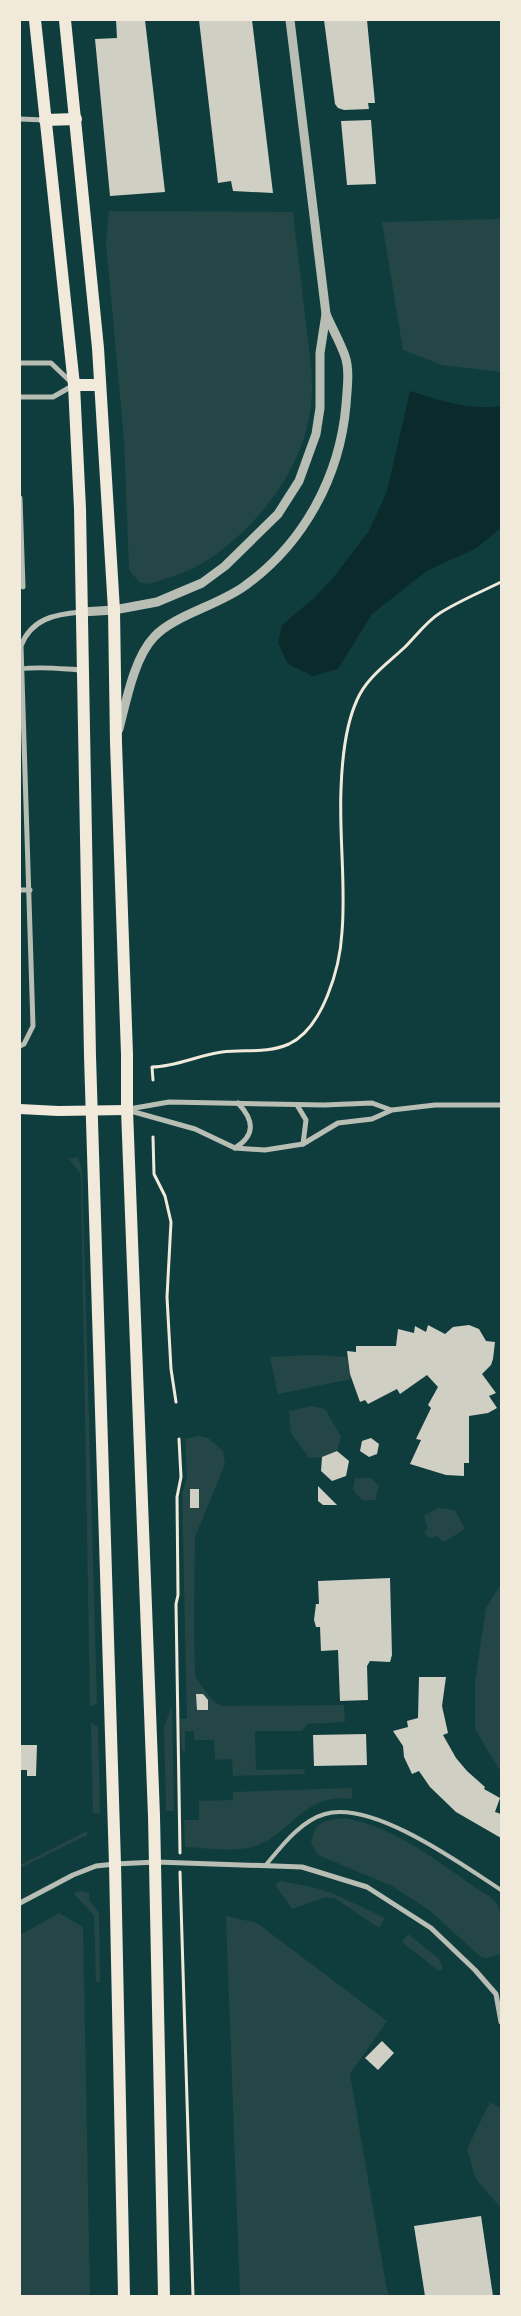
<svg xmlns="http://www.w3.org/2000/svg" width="521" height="2316" font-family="'Varela Round',sans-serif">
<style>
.green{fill:#244646}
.water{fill:#0a2a2b}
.building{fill:#cfcfc3}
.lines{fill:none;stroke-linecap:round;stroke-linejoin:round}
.path{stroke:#f1e9da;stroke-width:3}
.service{stroke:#b8beb3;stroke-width:4}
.minor{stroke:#b8beb3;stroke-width:5}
.tertiary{stroke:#b8beb3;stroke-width:9}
.secondary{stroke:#f1e9da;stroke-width:10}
.primary{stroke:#f1e9da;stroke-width:12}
</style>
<rect width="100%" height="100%" fill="#0f3d3e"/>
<g class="green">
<path d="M109 211 293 212C297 253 303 293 307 333 310 357 314 381 311 405 304 468 260 524 209 559 192 571 170 577 150 584L140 583 129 570 124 439 106 243Z"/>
<path d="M501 219V372L442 365 403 350 382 222Z"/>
<path d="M78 1157 82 1171 97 1704 90 1707 81 1180 80 1173 69 1159Z"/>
<path d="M313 1355 348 1357 351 1379 278 1394 270 1357Z"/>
<path d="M311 1406 325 1409 341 1437 337 1451 322 1457 309 1458 291 1433 289 1411Z"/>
<path d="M199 1436 208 1438 223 1451 225 1464 195 1537 194 1625 195 1677 213 1701 222 1706 344 1705 345 1722 307 1724 302 1731H255L256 1770 305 1769 304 1774 233 1776 232 1759 215 1760 214 1740H194V1731H185V1751H182L180 1719H187L182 1493 187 1477 185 1439Z"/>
<path d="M355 1478H371L379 1486 375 1500H362L353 1490Z"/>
<path d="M438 1508 455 1510 465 1529 444 1542 437 1536 429 1538 424 1532 428 1529 424 1516Z"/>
<path d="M501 1584V1772L475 1729V1682L486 1608Z"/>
<path d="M172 1706 174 1811H166L164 1727Z"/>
<path d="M91 1723 98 1727 100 1813 93 1814Z"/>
<path d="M352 1788V1799C307 1792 293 1830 258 1845 240 1853 205 1848 185 1847L184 1820H199V1801L233 1800V1792Z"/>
<path d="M344 1818C392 1826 434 1858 473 1886 480 1891 493 1897 497 1904 504 1919 501 1938 501 1954L487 1958 481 1957 429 1910 392 1886 318 1855 311 1843C316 1820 323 1821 344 1818Z"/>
<path d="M87 1831V1835L20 1868V1865Z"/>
<path d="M281 1881 316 1888 334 1894 385 1918 379 1928 333 1897 332 1899 326 1897 292 1909 276 1886 277 1883Z"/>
<path d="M82 1891 89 1893V1900L99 1913 100 1982H96L94 1915 75 1895V1892Z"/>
<path d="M59 1913 83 1927 90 2296H20V1935Z"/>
<path d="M226 1916 257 1923 387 2021 350 2074 388 2296H240Z"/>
<path d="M408 1934 439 1959 443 1968 439 1971 402 1942Z"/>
<path d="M490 2102 501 2109V2208L476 2179 467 2149Z"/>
</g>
<path class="water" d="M410 391C440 400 469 411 501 406V528L475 549 428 570 372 614 338 669 313 676 288 664 278 643 282 625 314 598 333 578 369 531 387 491Z"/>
<g class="building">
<path d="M116 20H145L165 192 110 196 95 39 117 38Z"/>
<path d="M199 20H252L273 193 233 191 231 181 218 183Z"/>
<path d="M324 20H367L375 103H368L369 109 344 110 338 108 335 104Z"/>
<path d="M371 120 376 184 347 185 341 121Z"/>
<path d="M428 1325 445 1334 453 1327 469 1325 479 1329 486 1341 495 1342 493 1359 491 1365 482 1374 496 1393 489 1396 497 1408 488 1413 469 1416V1463H464V1476L446 1475 410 1464 421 1440 416 1439 431 1408 428 1405 438 1387 427 1375 400 1394 397 1389 368 1404 365 1400 360 1402 350 1374 347 1351 356 1352V1346H396L398 1329 414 1333 415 1326 426 1332Z"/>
<path d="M371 1438 379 1444 377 1454 369 1457 360 1451 362 1441Z"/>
<path d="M337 1451 349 1461 346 1476 332 1481 321 1471 322 1457Z"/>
<path d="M318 1486 337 1505H323L318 1501Z"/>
<rect x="190" y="1489" width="9" height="19"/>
<path d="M390 1578 392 1655 390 1662 370 1661 367 1666 368 1700 340 1701 338 1650 321 1651 320 1627H316L314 1620 316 1604H319L318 1581Z"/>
<path d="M419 1677H446L442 1706 448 1733 443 1735 456 1758 467 1771 485 1787 484 1789 500 1798 495 1812 501 1814V1838L456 1812 430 1787 419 1771 412 1774 404 1757 403 1746 393 1731 408 1727 407 1721 418 1718Z"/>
<path d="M196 1694H203L208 1700V1710H197Z"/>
<path d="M366 1734 367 1765 314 1766 313 1735Z"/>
<path d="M20 1745H37L36 1776H27V1770H20Z"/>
<path d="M382 2041 394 2053 378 2070 365 2058Z"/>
<path d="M481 2216 493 2296H425L414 2226Z"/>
</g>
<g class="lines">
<g class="path">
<path d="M153 1080 152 1067C176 1067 198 1055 222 1052 245 1049 266 1054 289 1044 323 1028 340 968 342 932 346 885 339 837 341 789 342 760 345 726 357 700 366 678 388 663 405 647 416 636 427 621 440 613 459 601 481 592 501 582"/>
<path d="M153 1137 154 1174 165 1196 171 1222 167 1297 171 1369 176 1402"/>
<path d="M179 1439 181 1477 177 1497 178 1595 176 1604 180 1853"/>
<path d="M180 1872 193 2296"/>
</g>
<path class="service" d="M265 1866C281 1847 300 1821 325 1814 373 1800 461 1864 501 1890"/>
<g class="minor">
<path d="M20 119 44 120"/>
<path d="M20 363H51L74 385 53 397H20"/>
<path d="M20 498 23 587"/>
<path d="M20 669C41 666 62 669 83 670"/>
<path d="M20 890H30"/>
<path d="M20 1046 24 1044 33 1026 21 646C31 619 55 614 81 612"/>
<path d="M297 1105 306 1120 303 1144"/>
<path d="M129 1109 169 1102 324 1105 372 1103 391 1110"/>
<path d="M127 1110 195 1129 235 1148 265 1150 303 1144 338 1123 372 1119 392 1110 435 1105H501"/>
<path d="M235 1148C256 1135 254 1120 238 1103"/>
<path d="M20 1903 73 1875 96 1866 115 1864 156 1862 302 1867 367 1887 431 1928 475 1970 496 1994 501 2022"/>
</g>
<g class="tertiary">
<path d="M82 612 114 610 157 602 202 583 225 566 278 514 299 481 316 434 320 408V353L326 314"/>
<path d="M119 729C126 702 134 658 154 637 174 615 220 605 246 585 304 543 340 476 346 405 347 390 350 370 345 356 340 342 332 328 326 314L290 20"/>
</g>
<path class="secondary" d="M20 1109 58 1111 127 1110"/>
<g class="primary">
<path d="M35 20 74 385 80 509 90 1056 115 1864 124 2296"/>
<path d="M65 20 98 348 114 610 116 743 127 1054V1110L154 1816 164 2296"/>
<path d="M45 120 76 119"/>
<path d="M74 385H100"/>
</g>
</g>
<rect width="521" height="2316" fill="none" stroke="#f1e9da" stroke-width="42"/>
</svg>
